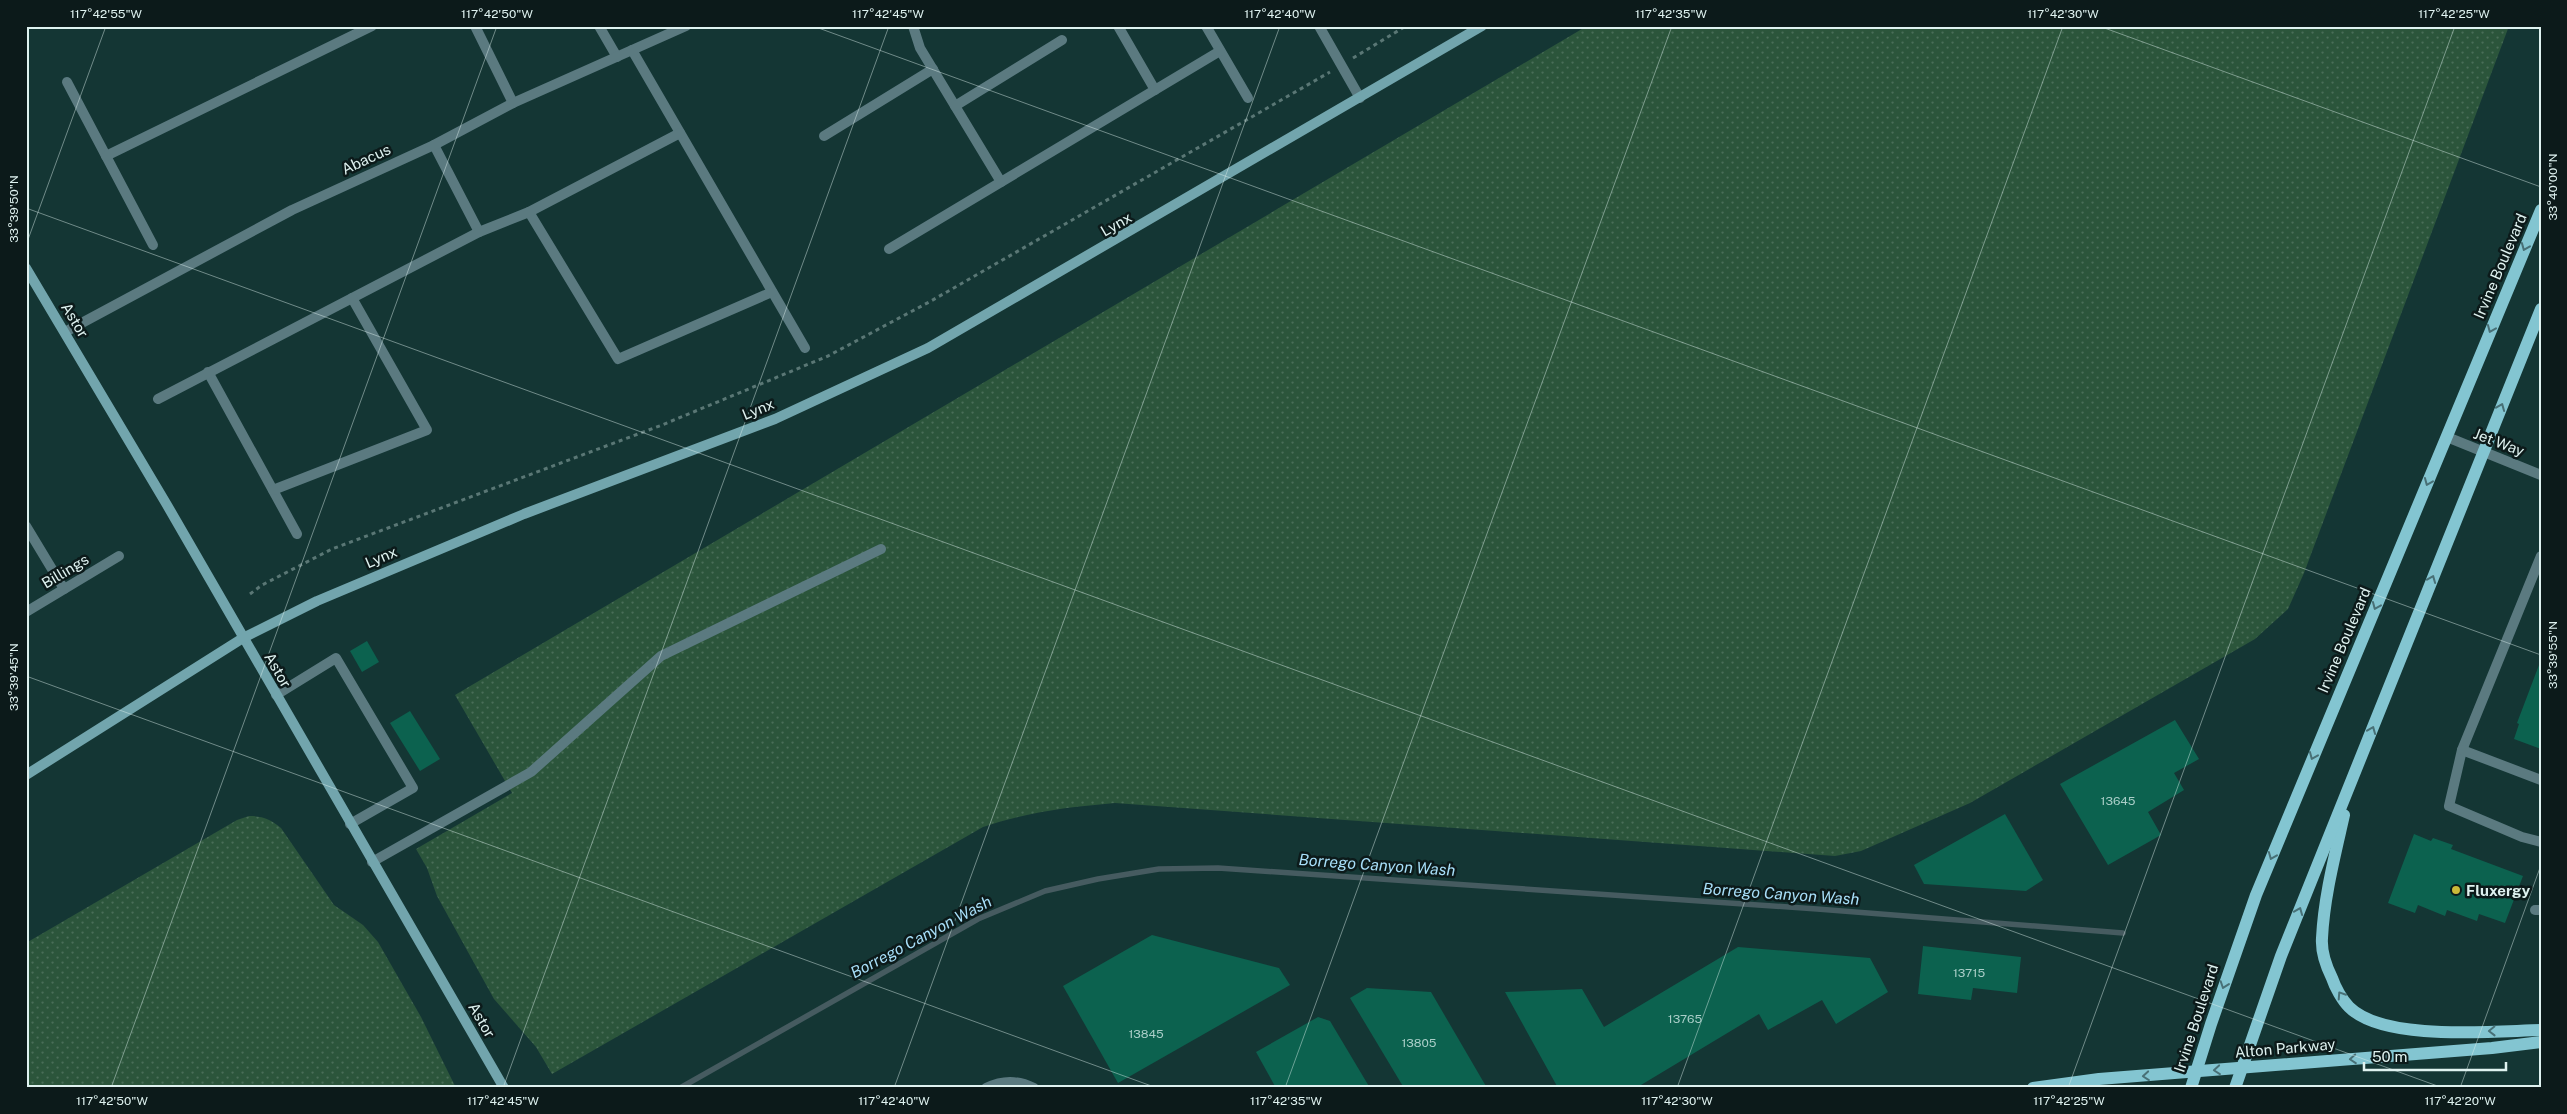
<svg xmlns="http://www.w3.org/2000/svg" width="2567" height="1114" font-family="'Public Sans',sans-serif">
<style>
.grass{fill:url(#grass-dots)}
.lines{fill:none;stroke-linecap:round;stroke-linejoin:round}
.stream{stroke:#465b60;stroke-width:5.5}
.building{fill:#0c624f}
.path{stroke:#5a7775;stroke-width:3;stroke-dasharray:4 4;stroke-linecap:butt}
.lane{stroke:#5b7a80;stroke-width:10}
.street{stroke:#5b7a80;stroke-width:10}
.secondary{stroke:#72a5ad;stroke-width:10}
.primary{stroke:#83c5d1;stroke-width:12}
.oneway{stroke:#487076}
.ticks{fill:none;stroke:#dff2f0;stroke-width:1;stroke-opacity:0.45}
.poi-dot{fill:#cbb939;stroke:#0c1a1a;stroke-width:2}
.labels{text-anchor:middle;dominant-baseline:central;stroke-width:5;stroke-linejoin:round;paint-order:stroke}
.number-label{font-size:12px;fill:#aacec8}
.street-label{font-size:15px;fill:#dff2f0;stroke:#0c1a1a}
.poi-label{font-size:15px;font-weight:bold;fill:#dff2f0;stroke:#0c1a1a;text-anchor:start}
.water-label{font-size:16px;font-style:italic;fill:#a7def8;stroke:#0c1a1a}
.neatline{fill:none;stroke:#dff2f0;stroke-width:2}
.ticks-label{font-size:12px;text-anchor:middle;fill:#dff2f0}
</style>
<defs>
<pattern id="grass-dots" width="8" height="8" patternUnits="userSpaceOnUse" patternTransform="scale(1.25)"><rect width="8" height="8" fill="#2b553b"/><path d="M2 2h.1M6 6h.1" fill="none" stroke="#496e58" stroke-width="1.8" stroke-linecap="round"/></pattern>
</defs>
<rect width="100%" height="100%" fill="#143634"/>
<g class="grass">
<path d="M1587 26H2509L2304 573 2288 609 2255 639 1970 803 1861 851 1835 856 1115 803C1069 807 1027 812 983 827L552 1074 536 1047 494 999 437 896 427 868 416 849 512 793 455 695Z"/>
<path d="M249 816C263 816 270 819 281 828L334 905 363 925 378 942 421 1017 456 1088H26V943L237 820Z"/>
</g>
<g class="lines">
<path class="stream" d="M680 1088 978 919 1045 891 1098 879 1159 869 1218 868 1817 909 2123 933"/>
</g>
<g class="building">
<path d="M367 641 379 662 362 672 350 651Z"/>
<path d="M2539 665H2541V749L2514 739 2519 724 2517 723Z"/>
<path d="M410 711 440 759 420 771 390 723Z"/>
<path d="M2175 720 2199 759 2174 773 2184 790 2148 812 2161 835 2108 865 2060 784Z"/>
<path d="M2005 814 2043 880 2026 891 1924 884 1914 865Z"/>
<path d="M2414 834 2431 841 2433 838 2453 845 2451 849 2523 876 2505 923 2479 914 2477 921 2447 910 2445 916 2418 905 2415 913 2388 903Z"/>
<path d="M1152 935 1279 968 1290 985 1118 1083 1063 986Z"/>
<path d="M1923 946 2021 957 2017 993 1973 988 1971 1000 1918 994Z"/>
<path d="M1738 947 1870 958 1888 992 1836 1024 1822 1000 1768 1030 1759 1014 1636 1088H1558L1505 992 1582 989 1604 1027Z"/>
<path d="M1367 988 1431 992 1487 1088H1404L1350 998Z"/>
<path d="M1318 1017 1330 1021 1370 1088H1276L1256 1052Z"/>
</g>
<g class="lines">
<g class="path">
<path d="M1353 58 1406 26"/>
<path d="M250 594 262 585 332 549 662 425 828 356 931 301 1330 72"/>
</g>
<g class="lane">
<path d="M599 26 617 57"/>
<path d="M913 26 920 48 1001 182"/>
<path d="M1118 26 1155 90"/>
<path d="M1206 26 1248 98"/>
<path d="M632 50 805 348"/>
<path d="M67 82 153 245"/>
<path d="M955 106 1062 40"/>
<path d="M824 136 933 69"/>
<path d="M434 145 479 232"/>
<path d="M106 156 372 26"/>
<path d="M529 212 618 359 772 292"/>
<path d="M889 249 1220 51"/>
<path d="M208 372 297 534"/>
<path d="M158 399 479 232 529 212 680 133"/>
<path d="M2447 437 2541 475"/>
<path d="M273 490 427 430 352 298"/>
<path d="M26 526 64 589"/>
<path d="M2541 556 2462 750 2449 806 2522 837 2541 842"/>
<path d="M26 612 119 556"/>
<path d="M276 695 336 658 413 788 350 824"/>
<path d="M2462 750 2541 780"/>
<path d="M372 862 531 772 661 656 881 549"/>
<path d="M2535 910H2541"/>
<path d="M986 1088C1003 1080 1017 1080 1034 1088"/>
</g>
<g class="street">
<path d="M475 26 513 103"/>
<path d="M1319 26 1360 98"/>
<path d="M65 332 292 210 434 145 513 103 686 26"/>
</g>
<g class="secondary">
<path d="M26 268 167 505 504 1088"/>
<path d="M26 775 243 638 317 601 524 514 775 419 928 348 1482 26"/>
</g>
<g class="primary">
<path d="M2344 815C2335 855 2324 897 2322 938 2321 952 2326 966 2332 978 2335 987 2342 1000 2349 1007 2384 1042 2494 1031 2541 1030"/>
<path d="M2033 1088 2099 1079 2492 1048 2541 1042"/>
<path d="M2191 1088 2211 1024 2256 895 2541 210"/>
<path d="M2235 1088 2281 956 2541 309"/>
</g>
</g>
<defs><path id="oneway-chevron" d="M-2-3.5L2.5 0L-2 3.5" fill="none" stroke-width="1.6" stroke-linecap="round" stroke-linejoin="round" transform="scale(1.25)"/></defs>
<g class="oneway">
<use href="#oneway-chevron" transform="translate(2525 247) rotate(112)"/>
<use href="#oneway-chevron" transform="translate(2491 329) rotate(113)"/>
<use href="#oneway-chevron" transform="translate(2501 407) rotate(-68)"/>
<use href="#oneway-chevron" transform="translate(2428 482) rotate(113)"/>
<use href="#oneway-chevron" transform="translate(2432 579) rotate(-68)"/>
<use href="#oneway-chevron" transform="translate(2376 606) rotate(113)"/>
<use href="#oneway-chevron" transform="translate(2372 730) rotate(-68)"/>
<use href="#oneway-chevron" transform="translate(2313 756) rotate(113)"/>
<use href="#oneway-chevron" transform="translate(2272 856) rotate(112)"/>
<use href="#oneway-chevron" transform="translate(2299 911) rotate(-68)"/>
<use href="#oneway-chevron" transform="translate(2224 985) rotate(109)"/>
<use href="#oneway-chevron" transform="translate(2341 995) rotate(-123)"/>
<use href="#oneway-chevron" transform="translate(2492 1031) rotate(179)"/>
<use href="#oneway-chevron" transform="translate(2353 1059) rotate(176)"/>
<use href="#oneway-chevron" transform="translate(2217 1070) rotate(175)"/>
<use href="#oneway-chevron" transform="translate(2146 1076) rotate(175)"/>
</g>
<path class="ticks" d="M813 26 2541 655M2099 26 2541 187M26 208 2443 1088M26 245 106 26M26 676 1157 1088M111 1088 497 26M503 1088 889 26M894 1088 1280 26M1285 1088 1672 26M1677 1088 2063 26M2068 1088 2455 26M2460 1088 2541 865"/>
<circle class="poi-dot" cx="2456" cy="890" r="5"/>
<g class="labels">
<g class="number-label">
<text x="2118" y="801">13645</text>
<text x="1969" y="973">13715</text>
<text x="1685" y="1019">13765</text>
<text x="1146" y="1034">13845</text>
<text x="1419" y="1043">13805</text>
</g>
<g class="street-label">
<text transform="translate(366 159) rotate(-25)">Abacus</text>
<text transform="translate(1116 224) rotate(-30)">Lynx</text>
<text transform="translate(2500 266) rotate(-67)">Irvine Boulevard</text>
<text transform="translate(75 320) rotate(59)">Astor</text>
<text transform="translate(758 409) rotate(-22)">Lynx</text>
<text transform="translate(2499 442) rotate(21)">Jet Way</text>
<text transform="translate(381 557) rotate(-23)">Lynx</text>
<text transform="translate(65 571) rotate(-31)">Billings</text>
<text transform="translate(2344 640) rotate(-67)">Irvine Boulevard</text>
<text transform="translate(278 670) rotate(60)">Astor</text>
<text transform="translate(2196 1018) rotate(-72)">Irvine Boulevard</text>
<text transform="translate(482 1020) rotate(60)">Astor</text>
<text transform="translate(2285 1048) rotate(-5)">Alton Parkway</text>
</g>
<g class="poi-label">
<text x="2466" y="890">Fluxergy</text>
</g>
<g class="water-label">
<text transform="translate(1377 865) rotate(4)">Borrego Canyon Wash</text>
<text transform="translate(1781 894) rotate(4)">Borrego Canyon Wash</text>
<text transform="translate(921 937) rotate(-28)">Borrego Canyon Wash</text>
</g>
</g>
<rect width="2567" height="1114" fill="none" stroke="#0c1a1a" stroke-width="55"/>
<path d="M2364 1062v8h142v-8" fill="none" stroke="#dff2f0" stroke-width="2.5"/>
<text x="2372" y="1062" font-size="15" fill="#dff2f0" stroke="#0c1a1a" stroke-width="4" paint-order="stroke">50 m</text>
<rect x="28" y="28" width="2512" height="1058" class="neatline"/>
<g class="ticks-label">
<text x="106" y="18">117°42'55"W</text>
<text x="497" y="18">117°42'50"W</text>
<text x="888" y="18">117°42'45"W</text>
<text x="1280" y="18">117°42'40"W</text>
<text x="1671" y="18">117°42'35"W</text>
<text x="2063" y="18">117°42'30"W</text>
<text x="2454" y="18">117°42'25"W</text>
<text transform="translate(2553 187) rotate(-90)" y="4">33°40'00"N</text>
<text transform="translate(14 209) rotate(-90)" y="4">33°39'50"N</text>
<text transform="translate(2553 655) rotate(-90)" y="4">33°39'55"N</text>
<text transform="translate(14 677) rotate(-90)" y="4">33°39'45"N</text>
<text x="112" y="1105">117°42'50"W</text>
<text x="503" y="1105">117°42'45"W</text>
<text x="894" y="1105">117°42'40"W</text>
<text x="1286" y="1105">117°42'35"W</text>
<text x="1677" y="1105">117°42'30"W</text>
<text x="2069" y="1105">117°42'25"W</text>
<text x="2460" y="1105">117°42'20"W</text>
</g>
</svg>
